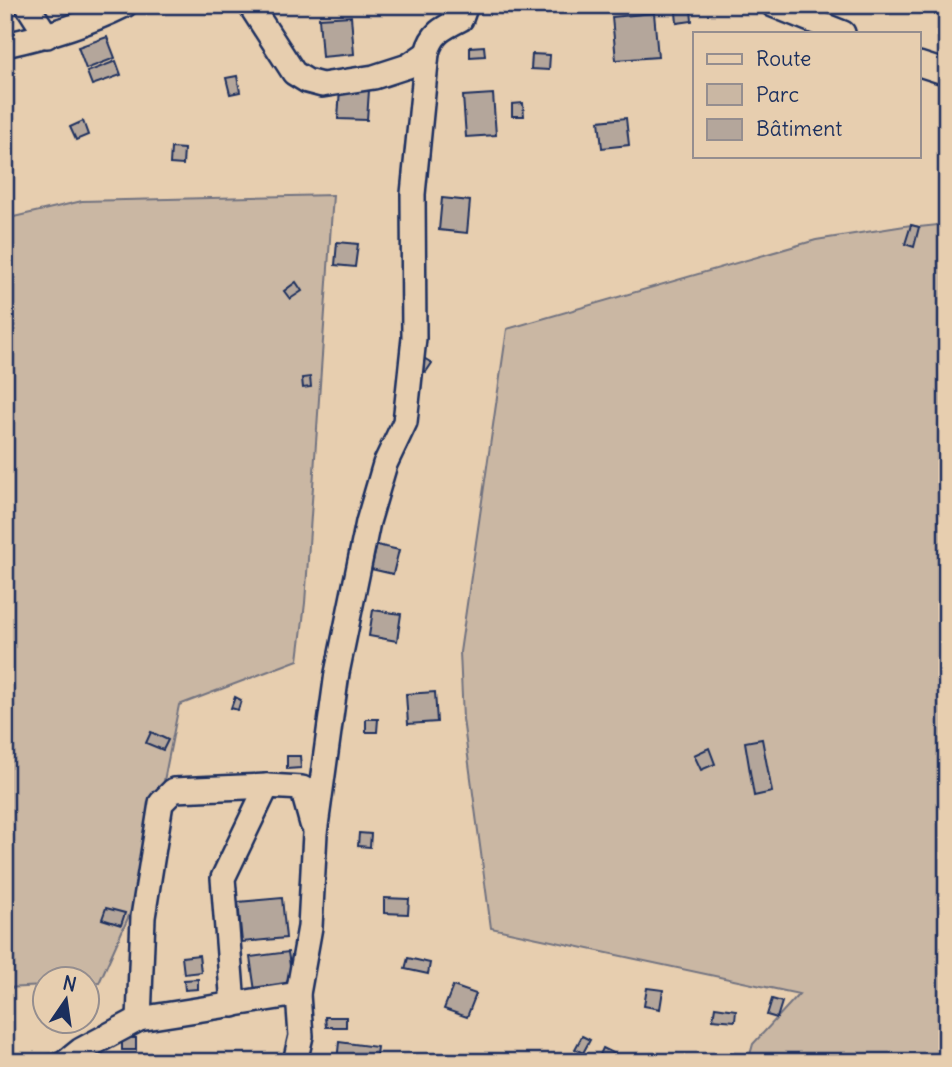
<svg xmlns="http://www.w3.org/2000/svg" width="952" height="1067" font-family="Delius,sans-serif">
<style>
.green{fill:#cab7a3;stroke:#727380;stroke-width:2}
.building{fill:#b4a69b;stroke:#1b2f5e;stroke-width:2}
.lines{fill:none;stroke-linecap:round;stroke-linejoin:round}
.street-casing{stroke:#1b2f5e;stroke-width:28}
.street{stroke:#e7ceaf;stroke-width:23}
</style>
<rect width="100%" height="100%" fill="#e7ceaf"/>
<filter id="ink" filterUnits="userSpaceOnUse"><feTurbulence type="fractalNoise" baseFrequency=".0143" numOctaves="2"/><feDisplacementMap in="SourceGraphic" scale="14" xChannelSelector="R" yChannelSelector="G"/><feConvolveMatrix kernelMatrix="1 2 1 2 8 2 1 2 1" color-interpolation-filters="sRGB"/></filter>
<g filter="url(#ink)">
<g class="green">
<path d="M333 195 305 603 298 660 179 705 144 882 99 983 88 984V979H46L45 986 5 988V219L82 201Z"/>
<path d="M947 224V1062H748L753 1044 799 994 491 928 463 719 460 652 507 329 816 240 911 225 919 227Z"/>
</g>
<g class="building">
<path d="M691 10 692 21 677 23 676 12Z"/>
<path d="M654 13 658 57 616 60 612 17Z"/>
<path d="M351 16 354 54 322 57 319 18Z"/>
<path d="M107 37 115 58 86 69 78 47Z"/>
<path d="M484 46 485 56 470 57V47Z"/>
<path d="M532 54 550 55 549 70 531 69Z"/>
<path d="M116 61 121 75 92 85 87 72Z"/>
<path d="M237 76 240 92 230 94 226 78Z"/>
<path d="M340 88 369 90 367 120 338 119Z"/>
<path d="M493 94 496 135 466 137 463 96Z"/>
<path d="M523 103 524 116H512V104Z"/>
<path d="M626 118 629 145 602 148 599 121Z"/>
<path d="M83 121 88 135 76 140 70 127Z"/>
<path d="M171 148 184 149 183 165 170 164Z"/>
<path d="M442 198 470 201 467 233 439 230Z"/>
<path d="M911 225 919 227 914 247 905 244Z"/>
<path d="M337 242 358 244 355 267 335 265Z"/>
<path d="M296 282 302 291 290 299 284 291Z"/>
<path d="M422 357 432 363 426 372 416 366Z"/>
<path d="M310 377 311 387 303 388 302 378Z"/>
<path d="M377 545 399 550 393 574 371 569Z"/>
<path d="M373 610 401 614 397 641 369 636Z"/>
<path d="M435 692 437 722 408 724 406 694Z"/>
<path d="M235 697 241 700 238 710 231 708Z"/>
<path d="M366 719H378L377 732H366Z"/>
<path d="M151 732 168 740 163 750 146 743Z"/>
<path d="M762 739 772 792 754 796 745 742Z"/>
<path d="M709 748 715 764 701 770 694 755Z"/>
<path d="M287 756H300L301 768 287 769Z"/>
<path d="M359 833 371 834 370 847 358 846Z"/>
<path d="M282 898 286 938 242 942 238 902Z"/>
<path d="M384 898 409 899 408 914 384 913Z"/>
<path d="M106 908 125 913 121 925 102 919Z"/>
<path d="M288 952 293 986 255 991 250 957Z"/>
<path d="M199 955 201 972 184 974 182 957Z"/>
<path d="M408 958 430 963 428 974 405 969Z"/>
<path d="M198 979V989L185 990 184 980Z"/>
<path d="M453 986 476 994 467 1017 444 1009Z"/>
<path d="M647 988 663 990 660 1009 644 1006Z"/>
<path d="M772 999 782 1002 777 1018 767 1015Z"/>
<path d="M715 1007 736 1010 735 1021 713 1019Z"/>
<path d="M325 1017H346V1027H326Z"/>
<path d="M582 1036 590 1040 583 1053 575 1049Z"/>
<rect x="122" y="1038" width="14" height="12"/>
<path d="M339 1042 377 1047 375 1062H337Z"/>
<path d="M603 1048 619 1056 616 1062H604L598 1059Z"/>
<path d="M63 1051 56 1062H44L43 1056Z"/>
</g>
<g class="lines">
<defs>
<g id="street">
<path d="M27 5 47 36"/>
<path d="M250 5 294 73 307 81 322 85 374 77 408 66 427 53 413 194 414 338 405 422 385 464 368 522 337 673 315 833 310 927 298 994 301 1036 295 1062"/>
<path d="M773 5 843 33"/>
<path d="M5 45C47 36 87 24 125 5"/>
<path d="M427 53C432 33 443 28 461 19L466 5"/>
<path d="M919 64 947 73"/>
<path d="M233 1005 223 878 267 786 302 788 312 824"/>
<path d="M139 1019 143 917 161 803 174 790 267 786"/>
<path d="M66 1062 81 1050 139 1019 298 994"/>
</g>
</defs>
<use href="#street" class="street-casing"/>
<use href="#street" class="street"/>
</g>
</g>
<rect width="952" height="1067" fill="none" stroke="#e7ceaf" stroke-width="28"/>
<rect x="14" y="14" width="924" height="1039" fill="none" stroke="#1b2f5e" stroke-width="2.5" filter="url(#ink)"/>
<rect x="693" y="32" width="228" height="126" fill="#e7ceaf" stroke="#958e8f" stroke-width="2"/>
<rect x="707" y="54" width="35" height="10" fill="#e7ceaf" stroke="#958e8f" stroke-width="2"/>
<text x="756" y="66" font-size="21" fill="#1b2f5e">Route</text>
<rect x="707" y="84" width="35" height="21" fill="#cab7a3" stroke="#958e8f" stroke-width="2"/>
<text x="756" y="102" font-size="21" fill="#1b2f5e">Parc</text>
<rect x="707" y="119" width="35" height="21" fill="#b4a69b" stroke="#958e8f" stroke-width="2"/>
<text x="756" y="136" font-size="21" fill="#1b2f5e">Bâtiment</text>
<g transform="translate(66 1000) rotate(13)"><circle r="33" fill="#e7ceaf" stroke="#958e8f" stroke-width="2"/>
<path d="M0-5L12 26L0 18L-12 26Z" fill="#1b2f5e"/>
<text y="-10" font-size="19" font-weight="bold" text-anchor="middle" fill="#1b2f5e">N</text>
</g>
</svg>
